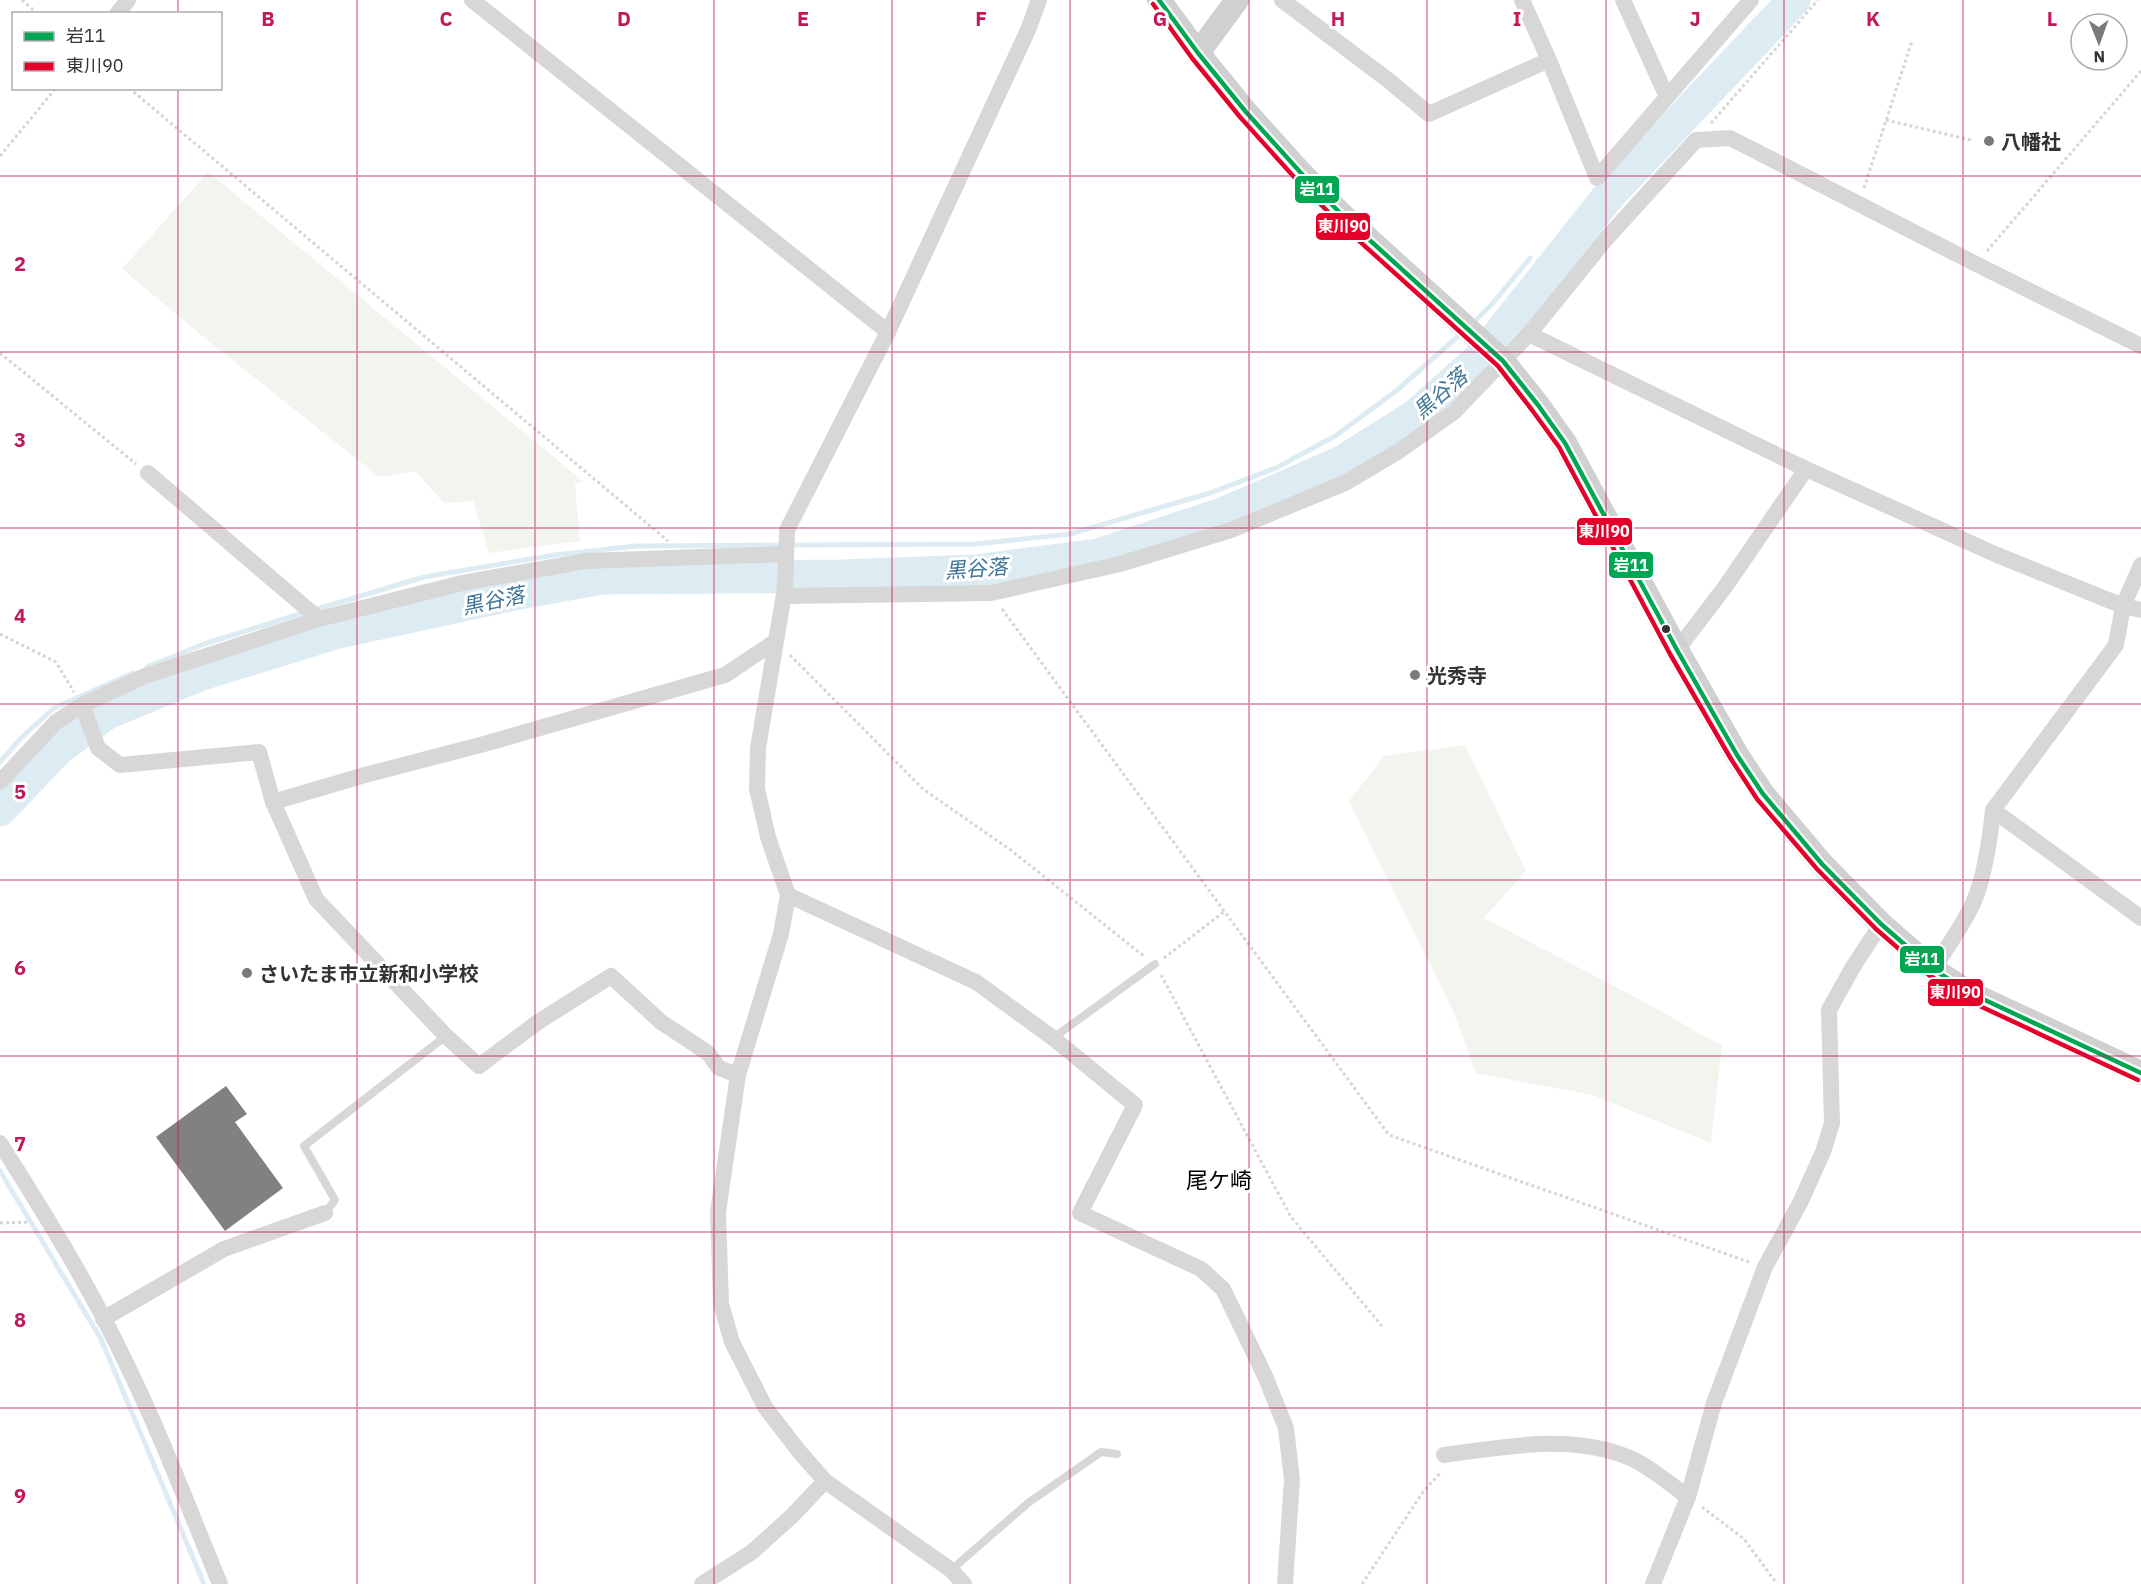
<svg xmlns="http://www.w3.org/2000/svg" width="2141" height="1584" font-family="'IBM Plex Sans','Noto Sans JP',sans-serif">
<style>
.green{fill:#f1f5ed}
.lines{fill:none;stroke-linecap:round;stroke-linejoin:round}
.stream{stroke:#ddebf3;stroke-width:5}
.river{stroke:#ddebf3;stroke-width:33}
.building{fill:#818181}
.path{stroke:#d6d6d6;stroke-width:3;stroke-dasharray:3 3;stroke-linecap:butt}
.lane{stroke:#d7d7d7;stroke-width:8}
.street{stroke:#d7d7d7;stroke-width:16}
.secondary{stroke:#d0d0d0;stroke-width:24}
.bus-1-casing{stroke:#fff;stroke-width:9}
.bus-2-casing{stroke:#fff;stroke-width:9}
.bus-1{stroke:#00a651;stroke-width:4.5}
.bus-2{stroke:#e4002b;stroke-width:4.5}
.grid{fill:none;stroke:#c2185b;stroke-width:1.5;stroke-opacity:0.55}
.poi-dot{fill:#7a7a7a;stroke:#fff;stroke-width:2}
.bus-dot{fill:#333;stroke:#fff;stroke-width:2}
.labels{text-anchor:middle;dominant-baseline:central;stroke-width:6;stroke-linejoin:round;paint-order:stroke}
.poi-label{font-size:20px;font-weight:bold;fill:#333;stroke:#fff;text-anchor:start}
.water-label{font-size:21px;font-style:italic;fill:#3f7597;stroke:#fff}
.quarter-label{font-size:22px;fill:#000;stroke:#fff}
.grid-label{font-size:20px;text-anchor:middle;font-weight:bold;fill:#c2185b;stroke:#fff;stroke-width:6;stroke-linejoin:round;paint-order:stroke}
.line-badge{stroke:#fff;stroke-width:2}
.badge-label{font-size:16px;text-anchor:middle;font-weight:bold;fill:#fff}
</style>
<rect width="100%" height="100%" fill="#fff"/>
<g class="green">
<path d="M208 172 584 482 575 484 580 541 489 553 473 501 444 503 415 471 379 477 206 339 122 269Z"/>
<path d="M1465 745 1526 871 1484 918 1639 999 1722 1046 1711 1143 1593 1095 1476 1073 1454 1013 1349 801 1384 756Z"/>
</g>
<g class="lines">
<g class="stream">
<path d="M1472 324 1493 303 1530 258"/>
<path d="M314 610 424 577 554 555 636 546 976 544 1070 534 1210 493 1276 468 1335 436 1396 391 1463 332"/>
<path d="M147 667 204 644 306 612"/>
<path d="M0 762 22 737 54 708 133 673"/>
<path d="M0 1171 101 1339 204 1584"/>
</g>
<path class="river" d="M0 810 58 749 107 713 202 674 338 632 519 593 602 578 842 576 975 571 1098 555 1225 513 1342 462 1415 416 1480 358 1610 194 1794 0"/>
</g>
<path class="building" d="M226 1086 247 1114 235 1122 283 1188 225 1231 156 1137Z"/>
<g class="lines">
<g class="path">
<path d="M22 0 38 14"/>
<path d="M129 88 668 541"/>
<path d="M1886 120 1971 140"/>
<path d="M1711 123 1818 0"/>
<path d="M0 156 56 88"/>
<path d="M1864 188 1912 41"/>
<path d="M1987 251 2141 71"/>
<path d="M0 353 136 464"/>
<path d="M1002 609 1389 1135 1749 1262"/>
<path d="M0 634 56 662 74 692"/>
<path d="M790 655 923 789 1012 851 1145 957"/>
<path d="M1164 958 1225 911"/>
<path d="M1161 975 1291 1217 1382 1326"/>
<path d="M0 1223 30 1222"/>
<path d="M1702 1507 1744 1539 1777 1584"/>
<path d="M1362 1584 1423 1492 1441 1472"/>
</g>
<g class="lane">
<path d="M1053 1038 1155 964"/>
<path d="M325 1213 335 1200 304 1146 446 1036"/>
<path d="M951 1570 1028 1503 1101 1452 1117 1454"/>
</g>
<g class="street">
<path d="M472 0 888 332"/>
<path d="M1282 0 1388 80 1429 114 1549 60"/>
<path d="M1522 0 1549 60 1597 178 1667 97 1623 0"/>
<path d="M117 14 128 0"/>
<path d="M1667 97 1751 0"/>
<path d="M1529 334 1806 469 1997 555 2123 606 2141 610"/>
<path d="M148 473 319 619"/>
<path d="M784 596 991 593 1120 564 1231 530 1345 483 1399 451 1454 412 1529 334 1606 239 1696 140 1730 138 1976 264 2141 346"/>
<path d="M1677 650 1725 587 1806 469"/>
<path d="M82 705 98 748 120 765 259 752 273 802 316 899 446 1036 479 1066 538 1022 611 976 661 1022 708 1053 719 1068 738 1075"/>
<path d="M0 782 56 722 82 705 145 676 319 619 462 583 585 561 785 554"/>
<path d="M273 802 365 775 484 744 725 675 776 641"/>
<path d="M1993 810 2141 918"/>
<path d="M788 895 976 982 1053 1038 1135 1105 1080 1213 1201 1269 1223 1289 1265 1376 1286 1428 1292 1480 1285 1584"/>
<path d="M1933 969C1947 947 1963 926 1974 901 1985 875 1990 839 1993 810L2116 645 2123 606 2141 565"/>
<path d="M0 1143C45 1214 89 1285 125 1361 161 1434 189 1509 220 1584"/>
<path d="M103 1319 224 1249 325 1213"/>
<path d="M1444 1455C1505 1447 1571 1433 1630 1458 1648 1465 1671 1485 1688 1497"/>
<path d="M702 1584 752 1552 793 1515 825 1481"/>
<path d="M964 1584 951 1570 825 1481 798 1450 765 1407 732 1342 721 1304 718 1212 738 1075 781 934 788 895 768 837 757 789 758 748 785 588 787 530 888 332 1028 30 1039 0"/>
<path d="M1653 1584 1688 1497 1714 1403 1765 1267 1800 1203 1823 1152 1832 1123 1829 1010 1853 967 1881 924"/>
</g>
<g class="secondary">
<path d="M1159 0 1198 53 1246 112 1301 173 1342 215 1503 361 1538 405 1565 443 1677 650 1737 755 1763 794 1822 864 1881 924 1933 969 1970 993 2141 1073"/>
<path d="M1198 53 1237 0"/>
</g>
<defs>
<path id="bus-1" d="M1159 0 1198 53 1246 112 1301 173 1342 215 1503 361 1538 405 1565 443 1677 650 1737 755 1763 794 1822 864 1881 924 1933 969 1970 993 2141 1073"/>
<path id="bus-2" d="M1153 4 1192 58 1240 117 1295 178 1337 221 1498 366 1532 410 1559 447 1670 654 1731 759 1757 799 1817 869 1876 929 1929 975 1967 1000 2138 1080"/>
</defs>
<use href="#bus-1" class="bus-1-casing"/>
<use href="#bus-2" class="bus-2-casing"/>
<use href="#bus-1" class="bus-1"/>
<use href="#bus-2" class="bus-2"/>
</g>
<path class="grid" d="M178 0V14M357 0V1584M535 0V1584M714 0V1584M892 0V1584M1070 0V1584M1249 0V1584M1427 0V1584M1606 0V1584M1784 0V1584M1963 0V1584M178 88V1584M0 176H2141M0 352H2141M0 528H2141M0 704H2141M0 880H2141M0 1056H2141M0 1232H2141M0 1408H2141"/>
<g class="poi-dot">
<circle cx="1989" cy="141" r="6"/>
<circle cx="1415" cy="675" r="6"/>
<circle cx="247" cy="973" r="6"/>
</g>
<circle class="bus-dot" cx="1666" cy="629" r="5"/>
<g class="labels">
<g class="poi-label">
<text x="2001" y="141">八幡社</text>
<text x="1427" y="675">光秀寺</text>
<text x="259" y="973">さいたま市立新和小学校</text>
</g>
<g class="water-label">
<text transform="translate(1440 393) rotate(-41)">黒谷落</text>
<text transform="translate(976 568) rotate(-4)">黒谷落</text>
<text transform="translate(493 600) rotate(-12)">黒谷落</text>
</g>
<g class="quarter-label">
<text x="1219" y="1179">尾ケ崎</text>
</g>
</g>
<g class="grid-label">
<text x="268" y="26">B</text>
<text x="446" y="26">C</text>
<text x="624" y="26">D</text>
<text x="803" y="26">E</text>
<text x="981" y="26">F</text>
<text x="1160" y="26">G</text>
<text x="1338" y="26">H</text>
<text x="1517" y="26">I</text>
<text x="1695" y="26">J</text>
<text x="1873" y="26">K</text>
<text x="2052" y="26">L</text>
<text x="20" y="271">2</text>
<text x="20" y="447">3</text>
<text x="20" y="623">4</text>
<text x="20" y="799">5</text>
<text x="20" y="975">6</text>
<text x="20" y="1151">7</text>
<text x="20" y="1327">8</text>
<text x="20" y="1503">9</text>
</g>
<g class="line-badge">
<rect x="1294" y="175" width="46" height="29" rx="6" fill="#00a651"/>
<rect x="1315" y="212" width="56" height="29" rx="6" fill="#e4002b"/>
<rect x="1576" y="517" width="57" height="29" rx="6" fill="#e4002b"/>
<rect x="1608" y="551" width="46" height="28" rx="6" fill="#00a651"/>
<rect x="1899" y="945" width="46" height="29" rx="6" fill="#00a651"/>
<rect x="1927" y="978" width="57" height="29" rx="6" fill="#e4002b"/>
</g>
<g class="badge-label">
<text x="1317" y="195">岩11</text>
<text x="1343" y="232">東川90</text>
<text x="1604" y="537">東川90</text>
<text x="1631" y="571">岩11</text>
<text x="1922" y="965">岩11</text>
<text x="1955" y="998">東川90</text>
</g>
<rect x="12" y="12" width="210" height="78" fill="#ffffff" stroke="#adadad" stroke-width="1.5"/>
<rect x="24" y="32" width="30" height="9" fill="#00a651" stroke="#adadad" stroke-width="1.5"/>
<text x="66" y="42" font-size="18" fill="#333333">岩11</text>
<rect x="24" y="62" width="30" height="9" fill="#e4002b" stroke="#adadad" stroke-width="1.5"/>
<text x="66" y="72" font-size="18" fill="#333333">東川90</text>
<g transform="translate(2099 42) rotate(179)"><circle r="28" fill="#ffffff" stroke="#adadad" stroke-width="1.5"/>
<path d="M0-4.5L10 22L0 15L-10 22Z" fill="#7a7a7a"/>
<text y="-9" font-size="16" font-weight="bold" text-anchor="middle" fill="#333333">N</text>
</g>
</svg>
